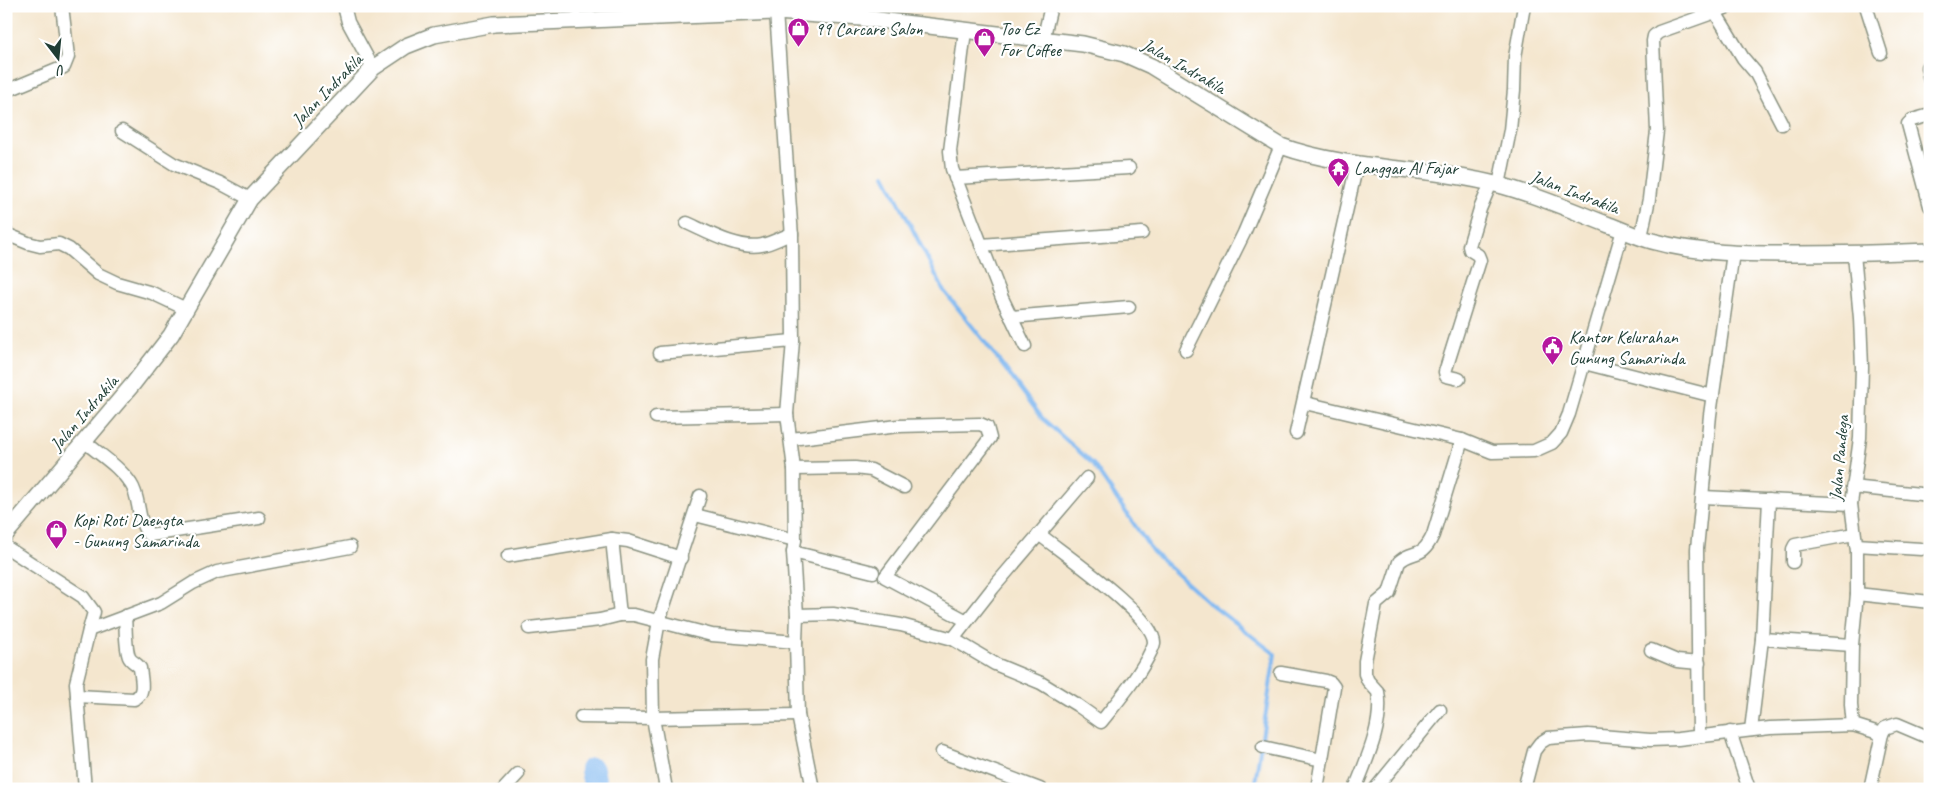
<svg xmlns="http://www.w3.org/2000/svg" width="1936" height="795" font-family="Caveat,sans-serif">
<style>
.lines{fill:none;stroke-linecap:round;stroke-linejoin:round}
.stream{stroke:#80b8f0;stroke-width:4}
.river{stroke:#80b8f0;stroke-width:24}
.minor-casing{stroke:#8a9281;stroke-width:15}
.tertiary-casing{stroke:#8a9281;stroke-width:18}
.minor{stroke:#fff;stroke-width:12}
.tertiary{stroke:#fff;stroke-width:15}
.labels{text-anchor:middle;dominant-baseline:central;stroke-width:4.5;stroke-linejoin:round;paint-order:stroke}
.poi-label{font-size:18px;fill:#1f3d34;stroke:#fff;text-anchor:start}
.street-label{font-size:18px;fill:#1f3d34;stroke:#fff}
</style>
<rect width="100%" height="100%" fill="#fff"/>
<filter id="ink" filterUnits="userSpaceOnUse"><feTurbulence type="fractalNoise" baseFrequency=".02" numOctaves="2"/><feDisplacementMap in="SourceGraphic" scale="10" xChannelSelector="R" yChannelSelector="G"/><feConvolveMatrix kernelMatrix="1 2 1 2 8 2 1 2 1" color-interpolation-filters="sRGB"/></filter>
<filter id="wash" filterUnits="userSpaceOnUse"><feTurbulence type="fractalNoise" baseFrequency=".0096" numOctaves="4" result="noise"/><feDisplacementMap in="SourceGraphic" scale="20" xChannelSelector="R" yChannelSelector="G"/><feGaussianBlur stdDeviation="1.12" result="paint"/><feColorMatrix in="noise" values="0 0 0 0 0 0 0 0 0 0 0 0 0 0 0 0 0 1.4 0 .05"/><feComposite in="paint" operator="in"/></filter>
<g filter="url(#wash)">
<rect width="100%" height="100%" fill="#f4e6ce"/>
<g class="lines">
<path class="stream" d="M885 175 944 291 988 346 1043 419 1093 464 1153 552 1209 603 1275 654 1254 789"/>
<path class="river" d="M592 770 596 789"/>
</g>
</g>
<g filter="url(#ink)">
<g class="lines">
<defs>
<g id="minor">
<path d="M344 6 348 22 373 68"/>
<path d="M1730 6 1715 12 1743 58 1755 72 1782 124"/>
<path d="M1866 6 1881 53"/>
<path d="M776 12 792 237 793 341 787 414 794 469 795 540 793 552 797 615 796 642 798 715 813 789"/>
<path d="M861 18 863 6"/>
<path d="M965 31 950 151 952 169 1002 298 1025 346"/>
<path d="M1043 40 1051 6"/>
<path d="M1930 63 1927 67 1930 81"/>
<path d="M6 91 64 67 68 57 62 6"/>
<path d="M1930 115 1912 120 1908 124 1930 206"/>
<path d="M122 131 174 164 220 183 250 199"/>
<path d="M955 178 1129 168"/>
<path d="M1499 185 1510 130 1514 90 1515 57 1524 6"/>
<path d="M687 223C707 232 739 250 762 245 772 243 782 237 792 234"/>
<path d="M6 234 28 243 40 246 59 244 69 249 98 274 117 283 152 293 186 309"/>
<path d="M1641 237 1649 199 1657 131 1653 41 1654 36 1659 32 1715 12"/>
<path d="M981 245 1142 233"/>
<path d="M1011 317 1129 307"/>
<path d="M1186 350 1244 233 1281 146"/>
<path d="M660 353 793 341"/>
<path d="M1584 363 1713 396"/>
<path d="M1459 379 1446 376 1445 372 1480 260 1478 255 1470 250 1469 246 1480 209 1491 183"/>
<path d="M1305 403 1462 440 1492 452 1534 451 1552 443 1561 433 1569 414 1623 230"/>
<path d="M656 417 787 414"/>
<path d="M1296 433 1357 164"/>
<path d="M791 439 898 426 980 424 987 427 990 438 885 577 967 621"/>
<path d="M84 441C100 455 119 466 131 484 141 498 136 523 150 535L259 518"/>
<path d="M794 469 855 468 871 470 904 487"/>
<path d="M1852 487 1930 495"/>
<path d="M1703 497 1851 504"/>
<path d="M695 515 795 540"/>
<path d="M612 539 620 615"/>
<path d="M1856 545 1921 549"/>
<path d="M6 547 83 597 94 612 89 630"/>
<path d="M793 552 873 572"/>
<path d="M508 556 612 539 628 541 681 558"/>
<path d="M1793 562V549L1795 545 1854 534"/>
<path d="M1857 594 1930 602"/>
<path d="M797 615 833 614 901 625 953 639 995 664 1041 683 1077 705 1101 722C1118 701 1135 681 1148 657 1150 653 1153 648 1154 643 1156 617 1061 552 1039 534"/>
<path d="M529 628 600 620 620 615H634L712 635 796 642"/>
<path d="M953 639 993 588 1087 478"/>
<path d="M1762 639 1852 645"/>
<path d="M1651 650 1677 661 1699 663"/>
<path d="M1281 673 1326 681 1331 683 1334 687 1317 789"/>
<path d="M77 696 134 699C146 694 141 679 140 668 137 663 131 662 129 657 125 647 126 627 125 616"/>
<path d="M581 717 653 718 798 715"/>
<path d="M1853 725 1851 705 1852 645 1857 594V551L1851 504 1860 438 1862 367 1860 318 1854 254"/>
<path d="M1751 730 1762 639 1769 500"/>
<path d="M1730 732 1749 789"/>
<path d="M1882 734 1885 728 1897 724 1930 738"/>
<path d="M1699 735 1697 549 1710 415 1733 253"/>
<path d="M1263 747 1322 760"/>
<path d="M942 752 1040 789"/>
<path d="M85 789 76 683 89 630 161 603 193 583 217 572 350 547"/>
<path d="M504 789 518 774"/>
<path d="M666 789 653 718 652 659 659 621 700 496"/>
<path d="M1355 789C1366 761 1384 723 1378 692L1368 681 1365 674V661L1376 604 1389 593 1399 562C1414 548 1421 561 1433 535L1462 440"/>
<path d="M1375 789 1440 710"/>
<path d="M1524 789 1534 751 1540 743 1548 738 1588 735 1650 740 1678 739 1770 728 1853 725 1882 734 1870 789"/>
</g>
<path id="tertiary" d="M6 534 133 384 171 335 250 199 373 68 406 46 434 35 494 24 776 12 861 18 1083 44 1124 54 1151 66 1281 146C1351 171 1427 166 1499 185 1537 195 1573 211 1609 225 1623 230 1637 237 1652 241 1698 254 1747 254 1794 254 1839 254 1884 253 1930 251"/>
</defs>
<use href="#minor" class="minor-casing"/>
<use href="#tertiary" class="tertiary-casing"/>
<use href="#minor" class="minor"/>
<use href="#tertiary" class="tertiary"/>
</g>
</g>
<defs>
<symbol id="shop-pin" viewBox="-11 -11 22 30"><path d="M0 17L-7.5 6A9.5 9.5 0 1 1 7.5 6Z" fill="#b5179e" stroke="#fff"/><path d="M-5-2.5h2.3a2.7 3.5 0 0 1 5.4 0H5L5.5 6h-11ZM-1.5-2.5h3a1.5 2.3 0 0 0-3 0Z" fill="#fff"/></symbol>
<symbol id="temple-pin" viewBox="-11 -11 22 30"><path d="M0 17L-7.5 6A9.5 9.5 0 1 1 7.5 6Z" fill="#b5179e" stroke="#fff"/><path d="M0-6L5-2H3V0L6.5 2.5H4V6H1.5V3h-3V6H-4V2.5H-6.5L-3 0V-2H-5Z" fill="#fff"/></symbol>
<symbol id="civic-pin" viewBox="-11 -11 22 30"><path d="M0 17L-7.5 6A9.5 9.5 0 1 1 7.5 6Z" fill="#b5179e" stroke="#fff"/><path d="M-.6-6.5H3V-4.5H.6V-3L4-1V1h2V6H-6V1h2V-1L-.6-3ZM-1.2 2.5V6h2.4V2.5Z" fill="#fff"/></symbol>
</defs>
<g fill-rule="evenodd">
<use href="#shop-pin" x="786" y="16" width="25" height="34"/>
<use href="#shop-pin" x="972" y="26" width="25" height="34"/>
<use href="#temple-pin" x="1326" y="156" width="25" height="34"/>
<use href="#civic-pin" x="1540" y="334" width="25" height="34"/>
<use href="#shop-pin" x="44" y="518" width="25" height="34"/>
</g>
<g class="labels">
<g class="poi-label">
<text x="815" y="29">99 Carcare Salon</text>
<text x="1000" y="29">Too Ez<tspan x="1000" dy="21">For Coffee</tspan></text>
<text x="1354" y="168">Langgar Al Fajar</text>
<text x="1569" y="337">Kantor Kelurahan<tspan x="1569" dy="21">Gunung Samarinda</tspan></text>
<text x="73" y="520">Kopi Roti Daengta<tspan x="73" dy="21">- Gunung Samarinda</tspan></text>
</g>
<g class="street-label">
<text transform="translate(1184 66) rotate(30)">Jalan Indrakila</text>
<text transform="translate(327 90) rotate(-46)">Jalan Indrakila</text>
<text transform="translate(1575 192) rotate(21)">Jalan Indrakila</text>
<text transform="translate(84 413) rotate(-49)">Jalan Indrakila</text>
<text transform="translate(1839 458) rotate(-85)">Jalan Pandega</text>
</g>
</g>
<rect width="1936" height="795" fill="none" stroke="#fff" stroke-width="25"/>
<g transform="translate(58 58) rotate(164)" stroke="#ffffff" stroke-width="4" paint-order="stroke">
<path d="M0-4L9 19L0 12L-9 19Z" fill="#1f3d34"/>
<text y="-8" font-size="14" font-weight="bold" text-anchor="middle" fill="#1f3d34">U</text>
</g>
</svg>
